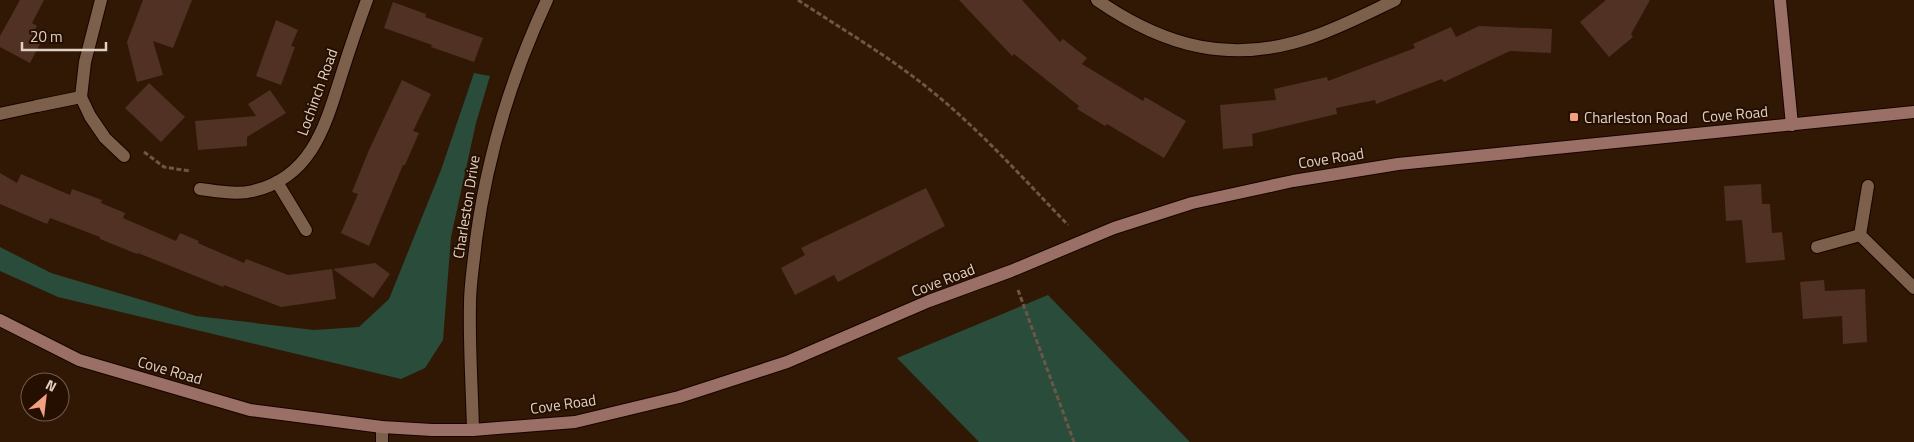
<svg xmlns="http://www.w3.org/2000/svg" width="1914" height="442" font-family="'Titillium Web',sans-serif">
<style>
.forest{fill:#294c3b}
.building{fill:#503123}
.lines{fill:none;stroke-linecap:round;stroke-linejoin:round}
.lane-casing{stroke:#170300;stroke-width:14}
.street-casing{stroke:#170300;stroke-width:14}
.secondary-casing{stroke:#170300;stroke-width:14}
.path{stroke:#6c5746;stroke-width:3;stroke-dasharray:5 2.5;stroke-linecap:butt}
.lane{stroke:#7c604b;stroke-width:12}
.street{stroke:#7c604b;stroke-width:12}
.secondary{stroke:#996f66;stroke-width:12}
.poi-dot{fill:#f39f82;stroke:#250f00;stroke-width:2}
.labels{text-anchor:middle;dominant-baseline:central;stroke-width:4;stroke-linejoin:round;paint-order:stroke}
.street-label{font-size:15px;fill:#e1d0c4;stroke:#250f00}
.poi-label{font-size:15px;fill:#e1d0c4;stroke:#250f00;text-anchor:start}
</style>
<rect width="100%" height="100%" fill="#301805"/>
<g class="forest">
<path d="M474 73 490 76 476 123 451 237 443 340 425 368 401 379 58 297 0 271V247L51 273 196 316 314 330 359 327 389 299 441 170Z"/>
<path d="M1048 295 1190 442H979L897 358Z"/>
</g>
<g class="building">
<path d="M20 0H44L32 23 37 26 30 39 40 44 30 63 0 47V36Z"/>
<path d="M143 0H192L173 48 153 41 163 75 137 82 127 42Z"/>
<path d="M959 0H1022L1060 42 1063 39 1087 58 1082 64 1143 101 1145 97 1186 121 1164 158 1107 124 1105 126 1077 109 1079 106 1014 54 1012 56Z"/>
<path d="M1606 0H1650L1631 34 1633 37 1609 57 1580 22Z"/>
<path d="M393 2 426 14 425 17 483 38 474 62 431 47 432 45 384 28Z"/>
<path d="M276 20 298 30 291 46 295 47 281 85 256 76Z"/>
<path d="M1479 26 1552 29 1551 53 1510 51 1444 82 1442 79 1376 104 1375 100 1336 108 1337 114 1252 134 1253 146 1223 149 1220 105 1276 100 1274 89 1327 77 1328 81 1415 48 1413 44 1451 27 1456 37Z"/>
<path d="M402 80 431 94 413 131 419 133 405 165H403L369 246 341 233 358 194 352 192 369 150Z"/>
<path d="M149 83 185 117 161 142 125 108Z"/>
<path d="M270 90 286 113 247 137V146L198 150 195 121 256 116 248 104Z"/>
<path d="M0 173 17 183 21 174 70 195 72 189 102 200 101 203 125 213 123 218 176 241 180 233 199 241 198 243 244 263 246 259 288 275 332 269 336 299 281 307 224 285 223 287 138 253 137 254 100 239V237L50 218 47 224 0 204Z"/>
<path d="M1761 184 1762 204H1770L1772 233 1782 232 1785 260 1746 263 1742 220 1726 221 1724 186Z"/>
<path d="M926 188 945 226 838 282 834 275 795 295 781 268 805 255 801 248Z"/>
<path d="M375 263 390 274 373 298 333 269Z"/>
<path d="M1824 280 1825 291 1865 289 1867 342 1843 344 1842 316 1803 319 1800 282Z"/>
</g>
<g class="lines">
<defs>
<path id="lane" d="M0 114 37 106"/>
<g id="street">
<path d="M101 0 85 62 81 97 90 116 105 138 124 156"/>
<path d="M1097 0C1165 47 1232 65 1312 37 1341 27 1368 13 1395 0"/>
<path d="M37 106 81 97"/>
<path d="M277 182 306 230"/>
<path d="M1868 186 1860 235 1914 288"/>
<path d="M200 189C217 191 236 195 253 191 313 177 326 123 342 73 350 48 358 24 367 0"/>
<path d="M1817 247 1860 235"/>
<path d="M473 430C472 388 469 346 470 304 470 283 474 261 476 240 487 156 511 77 547 0"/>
<path d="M382 442V427"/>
</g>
<g id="secondary">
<path d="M1780 0 1792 125"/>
<path d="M0 320 79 360 250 410 382 427 432 430H473L575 422 679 397 787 362 929 301 1011 271 1114 228 1192 203 1293 181 1398 164 1914 112"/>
</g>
</defs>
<use href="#lane" class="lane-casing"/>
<use href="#street" class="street-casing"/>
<use href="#secondary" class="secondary-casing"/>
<g class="path">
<path d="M798 0C837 26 878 50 915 78 971 120 1019 174 1068 225"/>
<path d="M144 152 164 167 190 171"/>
<path d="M1018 290 1074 442"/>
</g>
<use href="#lane" class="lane"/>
<use href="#street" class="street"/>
<use href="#secondary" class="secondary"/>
</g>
<rect class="poi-dot" x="1569" y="112" width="10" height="10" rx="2.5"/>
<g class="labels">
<g class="street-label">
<text transform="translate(317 92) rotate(-70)">Lochinch Road</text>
<text transform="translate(1735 114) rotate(-5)">Cove Road</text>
<text transform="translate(1331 158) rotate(-9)">Cove Road</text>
<text transform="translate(466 207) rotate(-81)">Charleston Drive</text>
<text transform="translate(943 280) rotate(-21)">Cove Road</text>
<text transform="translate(170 370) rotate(16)">Cove Road</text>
<text transform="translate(563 404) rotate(-8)">Cove Road</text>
</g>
<g class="poi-label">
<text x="1584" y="117">Charleston Road</text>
</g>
</g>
<g transform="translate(45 397) rotate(28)"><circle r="24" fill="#250f00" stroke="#705c4e"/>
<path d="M0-4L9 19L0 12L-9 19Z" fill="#f39f82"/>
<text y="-8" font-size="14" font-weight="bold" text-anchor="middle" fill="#e1d0c4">N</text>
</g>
<path d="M22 42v8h84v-8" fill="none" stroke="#e1d0c4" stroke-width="2.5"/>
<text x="30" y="42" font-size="15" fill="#e1d0c4" stroke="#250f00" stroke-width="4" paint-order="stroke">20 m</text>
</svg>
